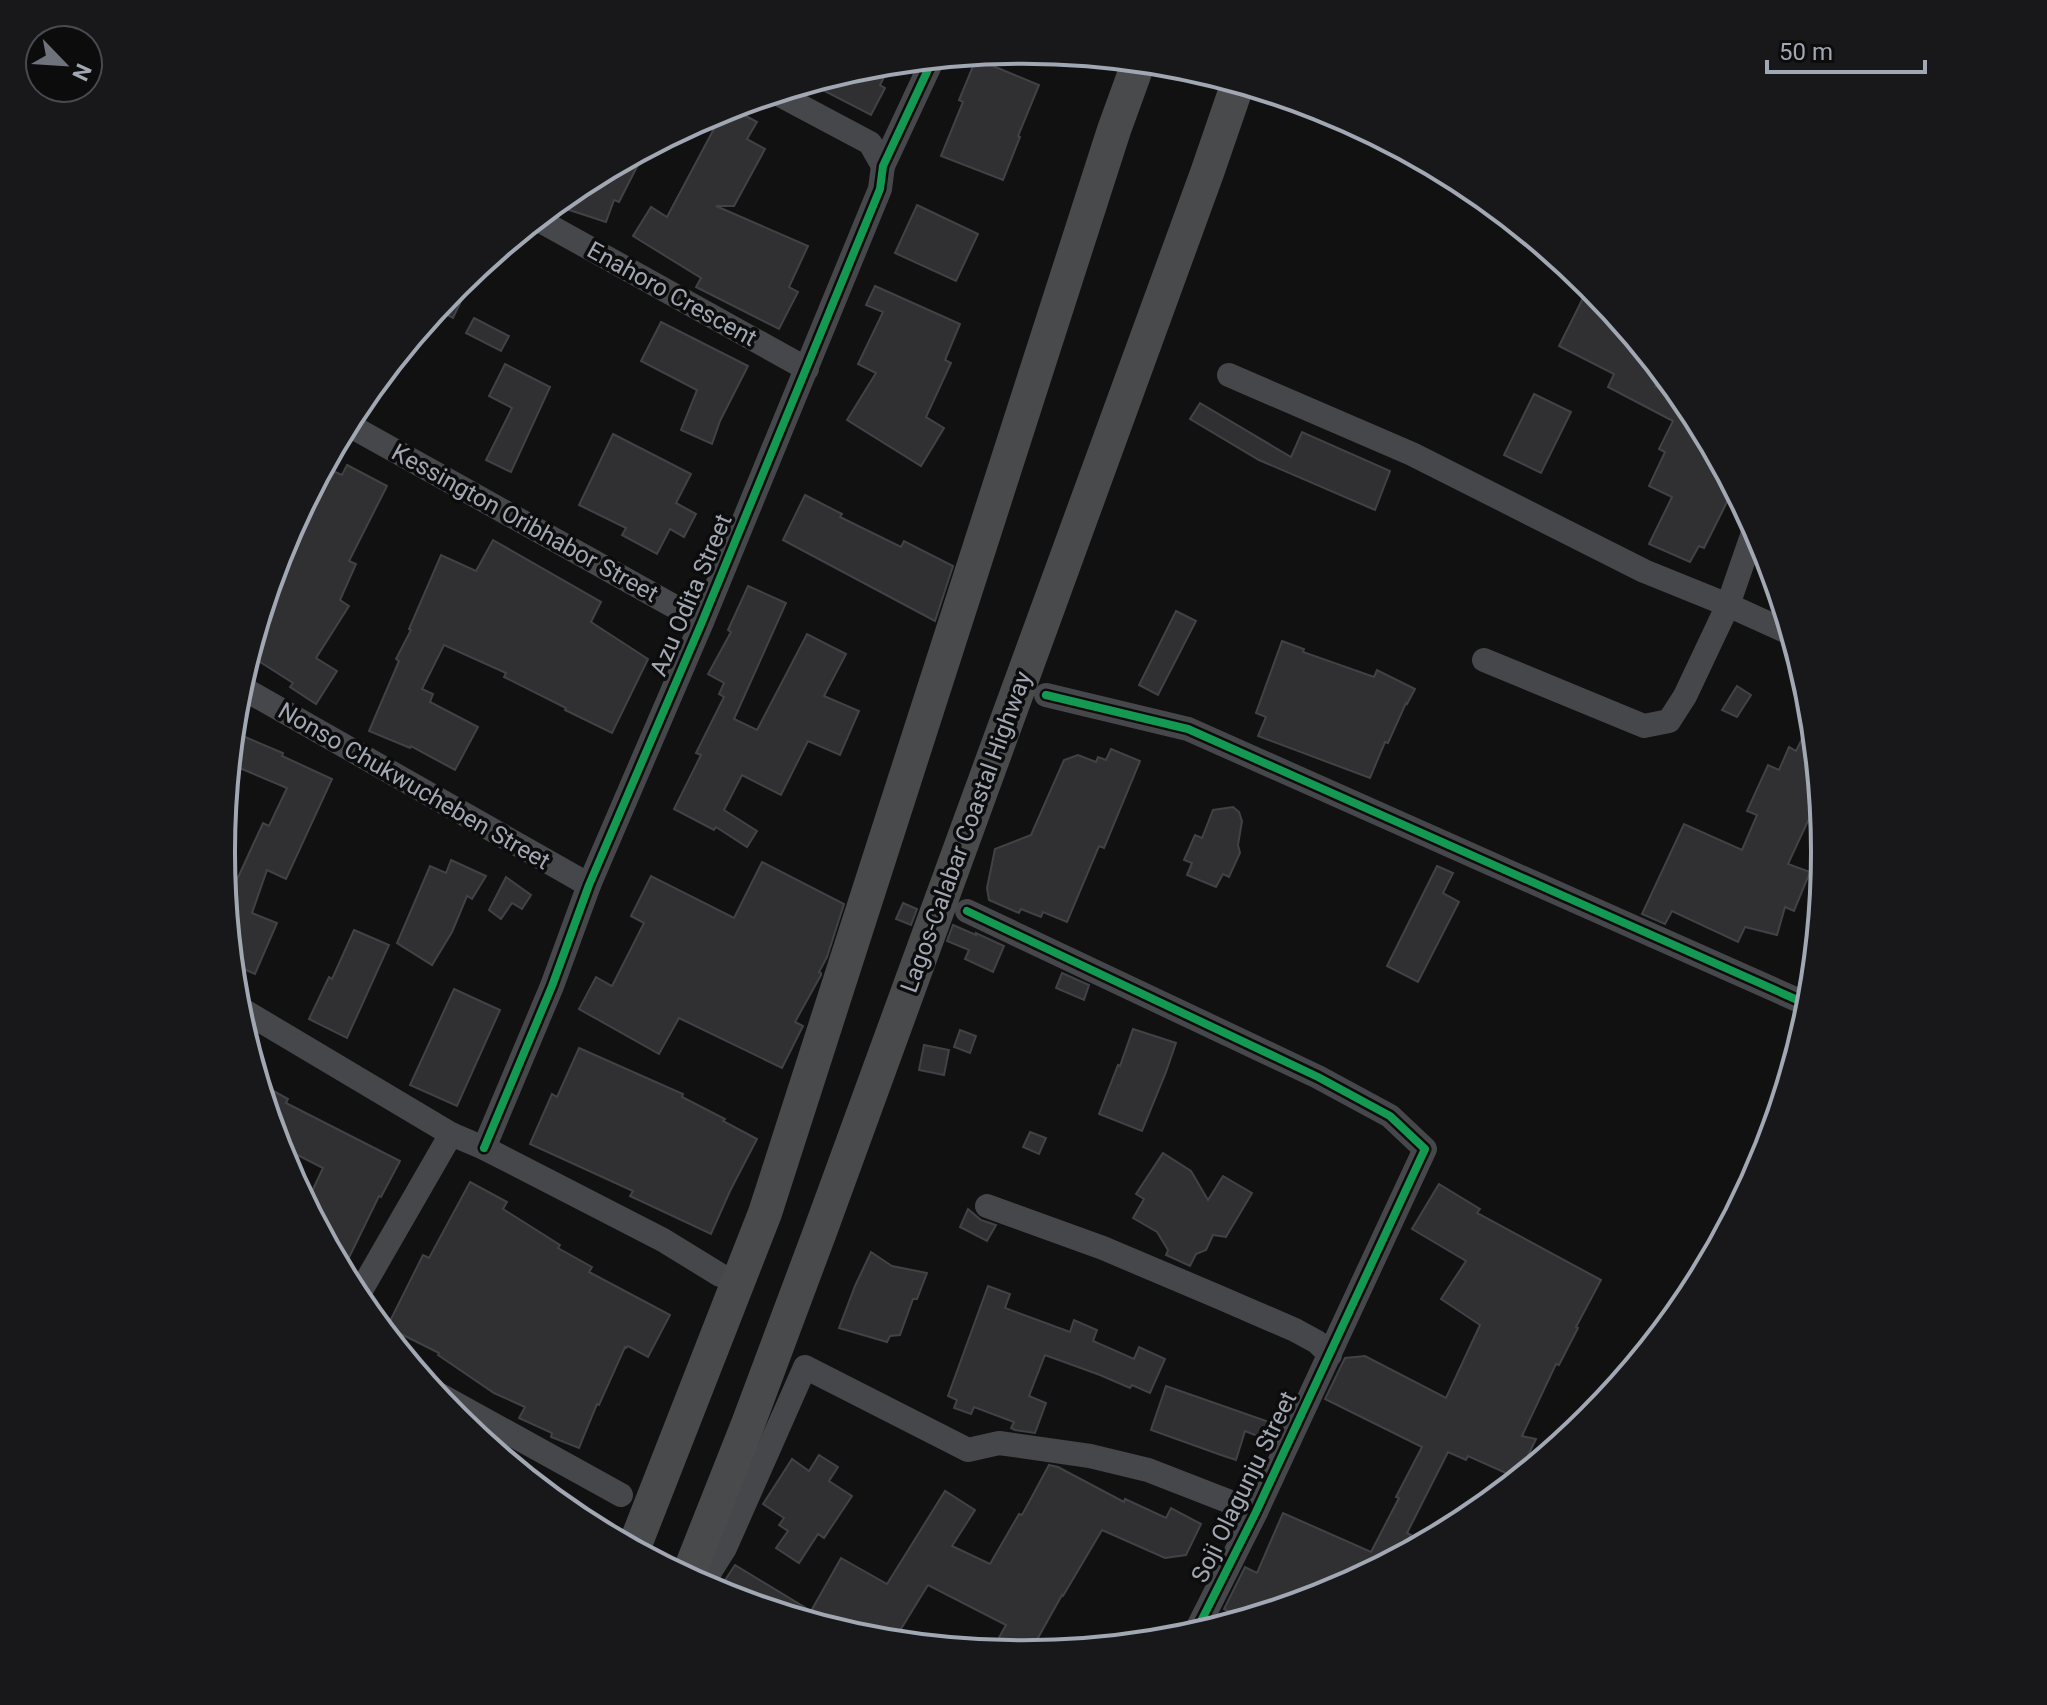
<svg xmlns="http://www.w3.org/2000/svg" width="2047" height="1705" font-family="Roboto,sans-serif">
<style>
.building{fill:#303032;stroke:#404246;stroke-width:2}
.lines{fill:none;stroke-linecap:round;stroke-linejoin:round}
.minor{stroke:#46474b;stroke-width:24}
.highway{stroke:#484a4c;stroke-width:34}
.cycleway-casing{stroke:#0c0c0d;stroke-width:13}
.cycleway{stroke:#139951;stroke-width:8}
.labels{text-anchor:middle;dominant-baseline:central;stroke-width:7;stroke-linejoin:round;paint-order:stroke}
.street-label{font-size:24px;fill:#a1a8b4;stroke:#0c0c0d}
.rim{fill:none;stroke:#a1a8b4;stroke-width:4}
</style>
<rect width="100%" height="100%" fill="#111112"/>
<g class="building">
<path d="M976 59 1039 85 1018 136 1020 137 1003 180 941 156 963 102 959 100Z"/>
<path d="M891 63 880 85 885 88 871 115 809 83 867 65Z"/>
<path d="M729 107 757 122 747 139 765 149 734 206H716L808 246 789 287 798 292 779 329 696 287 701 278 633 236 651 207 667 217 725 108Z"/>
<path d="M646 149 619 202 614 200 606 222 554 205 578 185Z"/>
<path d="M917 205 978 234 956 281 895 253Z"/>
<path d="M473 271 475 272 453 318 436 309 456 285Z"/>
<path d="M1590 284 1662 372 1655 386 1691 407 1734 488 1704 548 1699 546 1690 562 1649 544 1672 497 1649 486 1665 452 1659 449 1673 421 1608 387 1614 374 1559 346Z"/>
<path d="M875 286 960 324 945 360 951 363 926 417 944 428 921 466 847 420 876 373 858 364 883 312 866 305Z"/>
<path d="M474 318 509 336 501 351 466 333Z"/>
<path d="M661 322 748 366 720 421 712 444 681 430 697 390 641 361Z"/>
<path d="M505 364 550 387 511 472 486 460 512 408 489 396Z"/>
<path d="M1534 394 1571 412 1541 473 1504 455Z"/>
<path d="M1200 403 1291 457 1302 432 1390 471 1375 510 1259 460 1190 419Z"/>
<path d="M613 434 691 474 676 503 696 514 684 537 670 529 657 554 622 535 626 528 579 505Z"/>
<path d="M347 465 387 486 349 561 356 564 340 600 349 606 316 658 337 671 316 704 290 687 293 683 249 655 283 544 324 467 342 475Z"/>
<path d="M805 495 842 514 840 517 901 547 904 541 953 566 935 621 783 540Z"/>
<path d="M493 540 601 602 591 622 648 659 612 733 565 710 566 708 504 677 506 673 444 645 422 689 433 694 430 702 478 727 455 770 411 746 410 748 369 731 399 661 396 659 411 630 409 629 441 555 476 571Z"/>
<path d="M748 586 786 603 734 719 757 730 807 634 846 654 824 696 859 711 840 755 808 741 781 795 742 775 724 810 757 831 747 847 716 827 714 830 674 809 701 755 696 753 724 697 719 694 724 683 708 674 731 632 728 630Z"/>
<path d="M1176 611 1196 621 1158 695 1139 685Z"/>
<path d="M1282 641 1304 649 1303 652 1374 677 1377 670 1415 689 1407 704 1406 703 1388 743 1385 742 1370 778 1258 736 1266 717 1256 713Z"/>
<path d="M1737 686 1751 695 1737 717 1722 710Z"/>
<path d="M233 732 283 753 282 756 332 779 286 879 267 870 252 913 277 923 255 974 232 964 223 877 235 884 263 823 269 826 287 788 230 764Z"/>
<path d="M1803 737 1815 742 1820 795 1788 864 1810 872 1794 911 1785 907 1777 935 1745 927 1738 942 1672 911 1665 924 1642 914 1684 824 1742 850 1757 815 1747 811 1768 765 1779 770 1789 747 1796 751Z"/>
<path d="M1111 749 1140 761 1104 848 1099 846 1067 922 1043 912 1041 917 1021 909 1019 913 989 900 987 888 995 849 1031 835 1064 760 1078 755 1096 762 1098 757 1106 760Z"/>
<path d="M1233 807 1239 812 1242 821 1238 845 1240 853 1229 877 1223 874 1216 887 1187 875 1192 863 1184 860 1195 835 1202 838 1213 810Z"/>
<path d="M451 860 486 876 472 899 467 896 452 932 432 965 397 943 430 866 446 873Z"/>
<path d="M762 862 844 904 827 957 819 972 821 973V975L795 1022 803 1026 782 1068 679 1018 659 1054 579 1009 596 977 612 986 644 923 631 916 651 876 734 918Z"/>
<path d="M1437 866 1453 873 1443 893 1459 902 1418 982 1387 966Z"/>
<path d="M506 877 531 895 522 909 512 903 501 919 489 910Z"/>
<path d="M903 903 917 909 911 925 896 919Z"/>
<path d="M953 925 976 935V933L1004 946 993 972 965 959 969 950 947 941Z"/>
<path d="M354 930 389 945 347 1038 309 1019 329 977 332 979Z"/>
<path d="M1062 973 1089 985 1084 1000 1056 988Z"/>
<path d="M454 989 500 1010 457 1106 410 1085Z"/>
<path d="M1133 1029 1176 1043 1166 1072 1142 1131 1099 1114 1118 1065 1120 1066Z"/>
<path d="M960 1030 976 1036 970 1053 954 1047Z"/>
<path d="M924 1045 949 1050 944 1075 919 1070Z"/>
<path d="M579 1048 683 1094 682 1097 725 1119 723 1121 757 1139 730 1191 711 1234 630 1196 633 1191 530 1144 552 1094 557 1097Z"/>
<path d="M259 1083 288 1099 286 1103 400 1161 381 1197 379 1196 342 1272 306 1204 323 1168 278 1145Z"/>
<path d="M1030 1132 1046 1138 1039 1154 1023 1147Z"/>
<path d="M1163 1153 1191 1171 1208 1200 1223 1176 1252 1193 1226 1237 1213 1235 1206 1250 1196 1254 1190 1266 1166 1255 1168 1250 1157 1232 1133 1218 1144 1199 1136 1194Z"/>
<path d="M470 1182 507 1202 503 1209 560 1245 558 1248 592 1267 589 1272 670 1315 648 1357 628 1346 626 1348 625 1347 599 1405 597 1404 579 1448 551 1437 552 1433 519 1418 525 1407 494 1393 438 1355 439 1353 387 1327 423 1255 429 1258Z"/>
<path d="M1439 1184 1480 1209 1477 1213 1601 1280 1576 1327 1578 1328 1559 1365 1556 1364 1522 1436 1536 1439 1517 1478 1468 1456 1466 1460 1448 1452 1407 1533 1411 1535 1400 1557 1330 1594 1245 1620 1224 1609 1245 1567 1257 1573 1283 1513 1371 1552 1399 1498 1396 1497 1422 1447 1325 1399 1345 1358 1365 1356 1446 1398 1480 1325 1441 1299 1466 1261 1412 1229Z"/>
<path d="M968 1209 981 1220 996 1225 987 1241 960 1227Z"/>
<path d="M871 1252 892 1266 927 1273 917 1299H913L900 1335 890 1336 887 1342 839 1328 855 1286Z"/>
<path d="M988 1286 1010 1294 1005 1308 1070 1332 1074 1320 1097 1330 1093 1341 1134 1359 1139 1347 1165 1359 1150 1393 1132 1385 1130 1388 1100 1375 1045 1355 1029 1396 1046 1403 1035 1433 1015 1430 1011 1428 1014 1422 974 1407 971 1414 954 1408 957 1400 948 1396Z"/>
<path d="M1166 1386 1272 1423 1265 1439 1245 1431 1236 1460 1221 1455 1151 1430Z"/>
<path d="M819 1455 838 1467 829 1481 852 1496 824 1538 818 1534 799 1563 776 1548 788 1531 779 1525 784 1518 763 1504 792 1459 809 1471Z"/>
<path d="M1049 1465 1058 1467 1124 1502 1125 1499 1166 1518 1171 1508 1201 1524 1186 1555 1165 1558 1102 1530 1063 1596 1062 1595 1029 1654 991 1652 1006 1625 928 1585 893 1642 866 1639 716 1594 735 1565 811 1611 841 1558 887 1584 945 1491 975 1510 952 1546 990 1564 1019 1514 1022 1515Z"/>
</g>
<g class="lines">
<g class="minor">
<path d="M776 93 870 143 883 166"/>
<path d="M537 219 807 369"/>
<path d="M1229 375 1412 454 1644 571 1728 605 1685 696 1669 721 1644 726 1484 660"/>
<path d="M347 424 702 622"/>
<path d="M1755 527 1728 605 1792 634"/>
<path d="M239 686 589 885"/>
<path d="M1046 695 1188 729 1811 1006"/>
<path d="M967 911 1318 1077 1390 1116 1425 1149 1256 1512 1194 1635"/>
<path d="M236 1006 451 1134 484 1148 663 1240 720 1275"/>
<path d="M484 1148 552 986 589 885 702 622 880 189 883 166 933 59"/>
<path d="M987 1206 1103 1248 1221 1298 1295 1330 1317 1342 1330 1355"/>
<path d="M356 1299 451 1134"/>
<path d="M431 1390 621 1495"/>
<path d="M701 1586 725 1548 805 1367 968 1450 999 1443 1090 1456 1148 1470 1256 1512"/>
</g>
<g class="highway">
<path d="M633 1550 765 1213 1114 130 1139 61"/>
<path d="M687 1578 748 1424 821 1229 1207 173 1238 83"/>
</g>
<defs>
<g id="cycleway">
<path d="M1046 695 1188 729 1811 1006"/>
<path d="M967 911 1318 1077 1390 1116 1425 1149 1256 1512 1194 1635"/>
<path d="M484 1148 552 986 589 885 702 622 880 189 883 166 933 59"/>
</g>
</defs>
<use href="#cycleway" class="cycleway-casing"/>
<use href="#cycleway" class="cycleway"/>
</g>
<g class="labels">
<g class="street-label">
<text transform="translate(672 294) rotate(29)">Enahoro Crescent</text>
<text transform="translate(525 523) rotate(29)">Kessington Oribhabor Street</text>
<text transform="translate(691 595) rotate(-67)">Azu Odita Street</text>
<text transform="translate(414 786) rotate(30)">Nonso Chukwucheben Street</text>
<text transform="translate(966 832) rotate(-70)">Lagos-Calabar Coastal Highway</text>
<text transform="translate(1244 1487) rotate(-64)">Soji Olagunju Street</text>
</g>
</g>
<path d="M0 0H2047V1705H0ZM235 852a788 788 0 1 1 1576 0a788 788 0 1 1-1576 0Z" fill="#18181a" fill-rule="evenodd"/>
<path class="rim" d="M235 852a788 788 0 1 1 1576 0a788 788 0 1 1-1576 0Z"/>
<g transform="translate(64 64) rotate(115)"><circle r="38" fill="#0c0c0d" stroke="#484a50" stroke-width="2"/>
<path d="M0-6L14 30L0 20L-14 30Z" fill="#6f737b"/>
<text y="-12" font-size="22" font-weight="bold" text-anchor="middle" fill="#a1a8b4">N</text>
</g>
<path d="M1767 60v12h158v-12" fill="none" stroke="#a1a8b4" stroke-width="4"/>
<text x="1779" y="60" font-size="24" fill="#a1a8b4" stroke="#0c0c0d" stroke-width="6" paint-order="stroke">50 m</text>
</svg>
